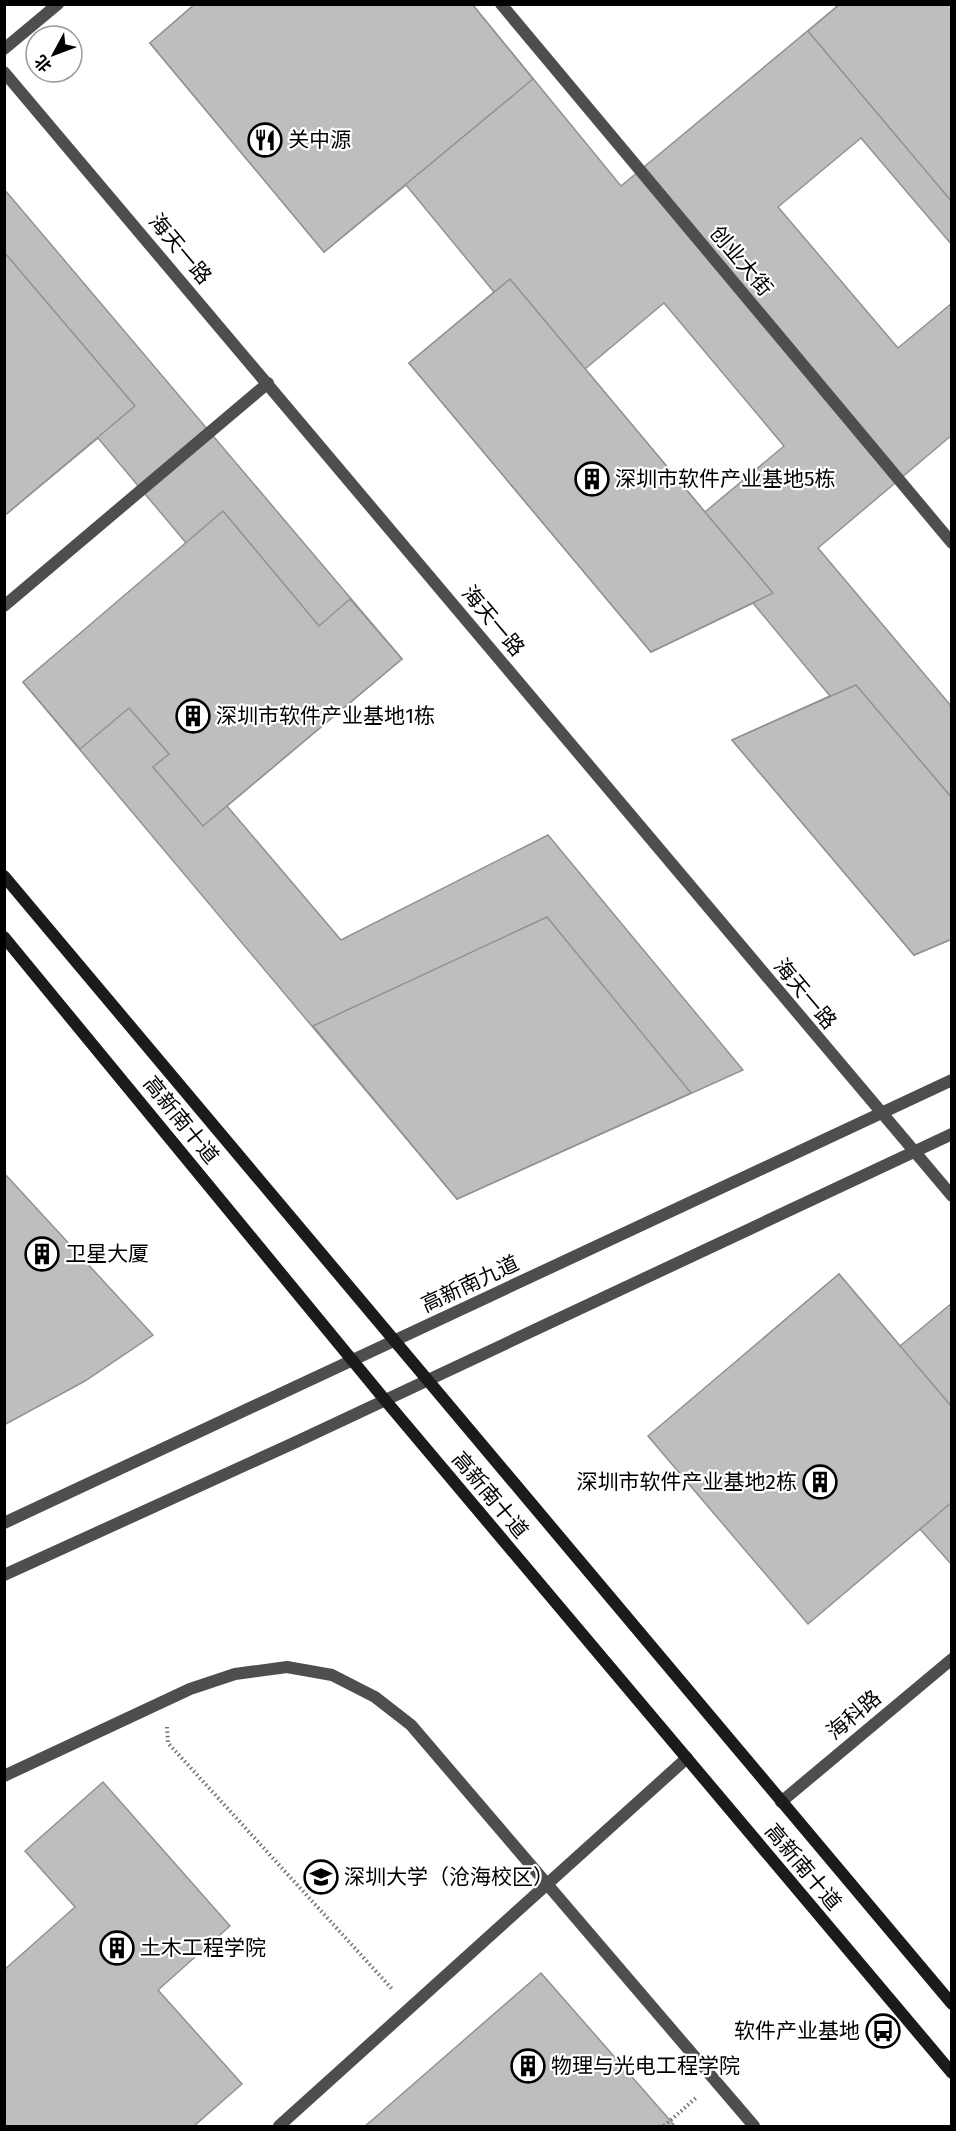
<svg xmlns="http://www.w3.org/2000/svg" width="956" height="2131" font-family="'Fira Sans','Noto Sans SC',sans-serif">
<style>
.building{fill:#bebebe;stroke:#929292;stroke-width:1.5;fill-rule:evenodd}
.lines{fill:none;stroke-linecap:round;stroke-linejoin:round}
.path{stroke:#707070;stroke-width:4;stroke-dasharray:1.5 3;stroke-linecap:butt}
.service{stroke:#4e4e4e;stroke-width:12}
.pedestrian{stroke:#4e4e4e;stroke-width:12}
.minor{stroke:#4e4e4e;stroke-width:12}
.tertiary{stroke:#4e4e4e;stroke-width:12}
.secondary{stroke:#1b1b1b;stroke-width:12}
.labels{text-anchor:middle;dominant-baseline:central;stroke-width:4.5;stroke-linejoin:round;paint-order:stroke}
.poi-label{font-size:21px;fill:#000;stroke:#fff;text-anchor:start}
.street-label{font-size:21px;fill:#000;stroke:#fff}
</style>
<rect width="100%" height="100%" fill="#fff"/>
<g class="building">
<path d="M195 4H472L621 186 840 4H952V245L861 138 778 207 898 348 952 303V435L818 548 952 707V939L914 955 732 740 830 696 753 603 651 652 409 363 494 292 406 185 324 252 150 43ZM664 303 784 446 705 512 585 369Z"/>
<path d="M195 4H472L533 79 324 252 150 43Z"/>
<path d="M840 4H952V202L808 31Z"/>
<path d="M4 189 402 659 227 806 341 940 548 835 743 1070 457 1199 23 682 187 544 98 438 4 516Z"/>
<path d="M4 252 135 406 4 516Z"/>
<path d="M510 279 705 512 773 593 651 652 409 363Z"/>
<path d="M223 511 319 626 350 599 402 659 203 826 153 767 169 754 129 708 80 749 23 682Z"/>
<path d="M856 685 952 798V939L914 955 732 740Z"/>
<path d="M547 917 691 1093 457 1199 313 1026Z"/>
<path d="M4 1173 153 1335 85 1381 4 1425Z"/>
<path d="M839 1274 900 1346 952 1303V1565L920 1529 808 1623 649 1436Z"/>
<path d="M839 1274 952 1407V1502L808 1624 648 1436Z"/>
<path d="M103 1782 230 1926 158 1990 242 2084 194 2126H4V1970L75 1907 25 1851Z"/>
<path d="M541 1973 675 2126H365L371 2121Z"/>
</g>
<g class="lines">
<g class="path">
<path d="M167 1727 168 1743 393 1990"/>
<path d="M664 2126 697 2097"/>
</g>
<path class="service" d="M279 2126 687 1758"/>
<path class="pedestrian" d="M501 4 952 543"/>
<g class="minor">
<path d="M4 606 268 383"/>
<path d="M4 1776 190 1689 235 1674 287 1667 332 1675 375 1697 411 1725 754 2126"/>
<path d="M781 1802 952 1659"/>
</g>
<g class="tertiary">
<path d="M4 49 58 4"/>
<path d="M4 72 952 1196"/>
<path d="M4 1523 952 1080"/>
<path d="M4 1575 296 1442 952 1134"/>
</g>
<g class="secondary">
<path d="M4 876 952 2004"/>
<path d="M4 937 385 1400 952 2073"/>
</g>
</g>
<defs>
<symbol id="restaurant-ring" viewBox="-11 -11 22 22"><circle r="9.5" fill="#fff" stroke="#000" stroke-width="1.5"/><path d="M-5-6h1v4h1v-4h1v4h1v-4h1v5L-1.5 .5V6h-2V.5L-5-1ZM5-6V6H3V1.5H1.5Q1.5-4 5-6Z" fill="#000"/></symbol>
<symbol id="building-ring" viewBox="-11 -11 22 22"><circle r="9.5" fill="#fff" stroke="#000" stroke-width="1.5"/><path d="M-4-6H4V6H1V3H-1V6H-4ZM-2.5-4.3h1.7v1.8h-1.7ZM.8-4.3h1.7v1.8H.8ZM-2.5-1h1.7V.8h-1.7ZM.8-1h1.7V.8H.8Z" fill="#000"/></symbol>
<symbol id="university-ring" viewBox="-11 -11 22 22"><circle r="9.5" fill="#fff" stroke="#000" stroke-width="1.5"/><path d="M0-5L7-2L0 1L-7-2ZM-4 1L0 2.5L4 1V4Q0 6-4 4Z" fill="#000"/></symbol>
<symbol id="bus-ring" viewBox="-11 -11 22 22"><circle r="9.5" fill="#fff" stroke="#000" stroke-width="1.5"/><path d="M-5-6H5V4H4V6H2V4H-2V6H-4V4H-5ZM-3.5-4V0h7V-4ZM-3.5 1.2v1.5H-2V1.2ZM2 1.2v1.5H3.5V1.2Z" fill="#000"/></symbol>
</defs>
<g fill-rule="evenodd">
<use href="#restaurant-ring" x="246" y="121" width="38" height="38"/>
<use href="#building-ring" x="573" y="460" width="38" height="38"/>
<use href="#building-ring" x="174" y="697" width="38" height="38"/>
<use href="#building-ring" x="23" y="1235" width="38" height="38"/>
<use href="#building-ring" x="801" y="1463" width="38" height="38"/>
<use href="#university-ring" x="302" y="1858" width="38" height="38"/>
<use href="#building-ring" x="98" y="1929" width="38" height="38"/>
<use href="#bus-ring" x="864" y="2012" width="38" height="38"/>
<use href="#building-ring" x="509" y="2047" width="38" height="38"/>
</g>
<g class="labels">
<g class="poi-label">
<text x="288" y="140">关中源</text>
<text x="615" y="479">深圳市软件产业基地5栋</text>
<text x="216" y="716">深圳市软件产业基地1栋</text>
<text x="65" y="1254">卫星大厦</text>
<text x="797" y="1482" text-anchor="end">深圳市软件产业基地2栋</text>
<text x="344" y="1877">深圳大学（沧海校区）</text>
<text x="140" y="1948">土木工程学院</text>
<text x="860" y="2031" text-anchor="end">软件产业基地</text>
<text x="551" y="2066">物理与光电工程学院</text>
</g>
<g class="street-label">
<text transform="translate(180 249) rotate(50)">海天一路</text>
<text transform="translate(741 261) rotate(50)">创业大街</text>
<text transform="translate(493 621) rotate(50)">海天一路</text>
<text transform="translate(805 994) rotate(50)">海天一路</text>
<text transform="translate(181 1120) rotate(51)">高新南十道</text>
<text transform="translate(470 1284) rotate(-25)">高新南九道</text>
<text transform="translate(490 1495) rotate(50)">高新南十道</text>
<text transform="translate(854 1715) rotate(-40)">海科路</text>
<text transform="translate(803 1867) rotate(50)">高新南十道</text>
</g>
</g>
<rect width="956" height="2131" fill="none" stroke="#000000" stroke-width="12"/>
<g transform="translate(54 54) rotate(229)"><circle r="28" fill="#ffffff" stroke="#999999" stroke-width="1.5"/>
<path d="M0-4.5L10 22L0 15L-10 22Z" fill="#000000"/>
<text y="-9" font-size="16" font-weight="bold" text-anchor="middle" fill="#000000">北</text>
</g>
</svg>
